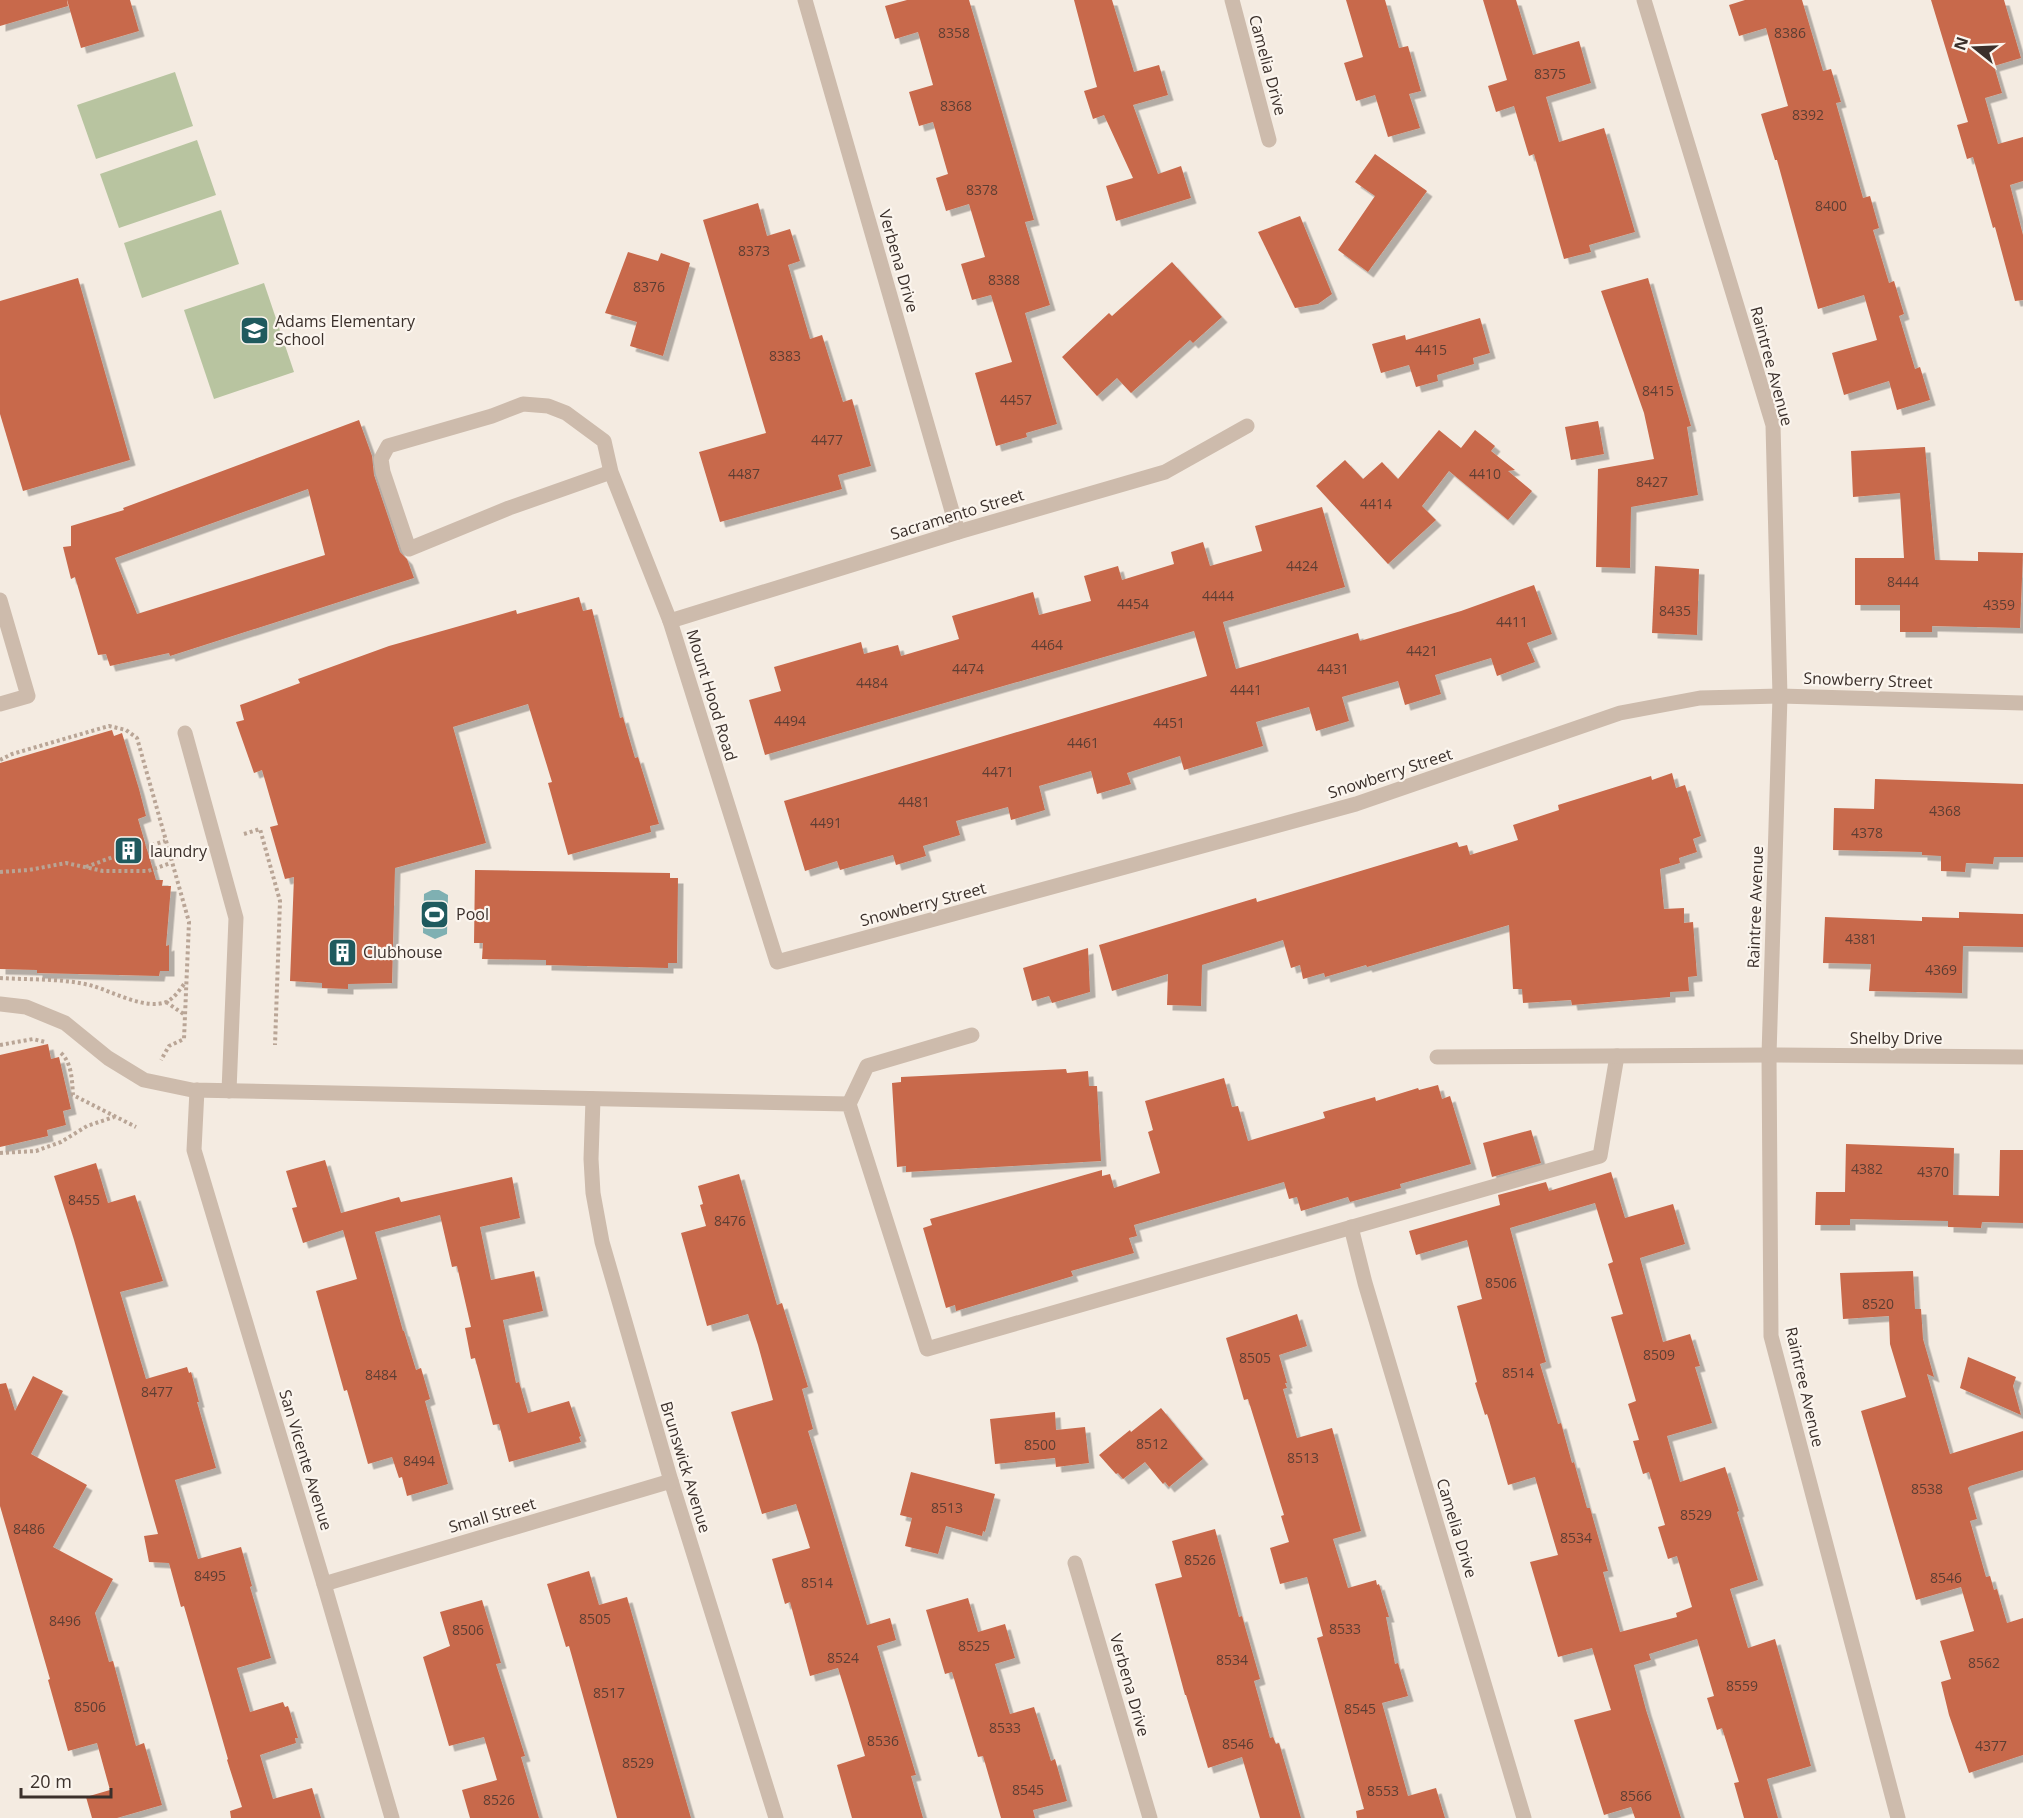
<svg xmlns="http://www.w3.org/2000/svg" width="2023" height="1818" font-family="'Open Sans',sans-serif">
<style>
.green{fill:#b8c4a0}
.water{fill:#7fb0b2}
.building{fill:#c8694b;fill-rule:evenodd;filter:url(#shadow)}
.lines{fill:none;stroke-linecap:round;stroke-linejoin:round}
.path{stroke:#b9a596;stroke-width:4;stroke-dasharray:3 3;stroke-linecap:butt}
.minor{stroke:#cdbbac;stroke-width:15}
.labels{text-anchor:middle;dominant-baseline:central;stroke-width:4.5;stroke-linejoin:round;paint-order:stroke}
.number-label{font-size:14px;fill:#5e3e33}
.street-label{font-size:16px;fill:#3b302b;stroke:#fbf5ee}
.poi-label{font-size:16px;fill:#3b302b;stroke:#fbf5ee;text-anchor:start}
</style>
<defs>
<filter id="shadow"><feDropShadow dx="5.5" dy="5.5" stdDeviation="0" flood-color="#0004"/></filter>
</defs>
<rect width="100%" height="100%" fill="#f4ebe1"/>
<g class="green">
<path d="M175 72 193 126 96 159 77 105Z"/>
<path d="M197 140 216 195 119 228 100 174Z"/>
<path d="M221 210 239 264 142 298 124 243Z"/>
<path d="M264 283 294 372 214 399 184 310Z"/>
</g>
<path class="water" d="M432 890H439L448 895 447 934 435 939 423 933 424 894Z"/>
<g class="building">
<path d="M0 0H67L68 6 0 26Z"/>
<path d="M67 0H130L139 31 81 48Z"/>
<path d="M907 0H969L1034 220 1025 222 1050 305 1025 313 1057 424 1026 433 1027 437 996 446 975 373 1012 362 991 295 972 300 961 264 985 257 969 204 946 211 936 178 948 174 933 122 919 126 909 92 933 85 918 32 895 39 885 6Z"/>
<path d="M1074 0H1112L1134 72 1159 65 1168 95 1133 105 1158 174 1181 166 1191 198 1116 221 1106 186 1133 178 1104 115 1093 119 1084 91 1097 87Z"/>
<path d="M1346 0H1385L1399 48 1408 46 1421 91 1409 94 1420 128 1388 137 1375 95 1356 101 1344 63 1363 57Z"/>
<path d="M1483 0H1516L1533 55 1579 41 1591 83 1546 97 1559 142 1604 128 1635 232 1589 245 1591 252 1564 259 1534 154 1529 156 1514 106 1496 112 1488 86 1507 80Z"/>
<path d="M1745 0H1802L1823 71 1831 69 1841 102 1836 103 1863 198 1870 196 1879 228 1873 230 1889 283 1894 281 1904 314 1899 316 1915 369 1920 367 1930 400 1897 410 1889 381 1844 395 1832 353 1877 340 1864 295 1818 309 1777 160H1775L1761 114 1788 106 1766 28 1739 36 1729 5Z"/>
<path d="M1931 0H2004L2021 58 1994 66 2002 93 1985 98 1998 144 2023 137V181L2010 185 2023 235V300L2015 301 1995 227 1993 228 1973 157 1967 159 1957 125 1968 122Z"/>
<path d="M1375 154 1427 191 1368 272 1338 250 1375 196 1355 182Z"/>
<path d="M758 203 767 236 790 229 800 261 788 265 810 339 822 335 843 402 852 399 871 466 838 475 842 489 720 522 699 452 766 433 703 220Z"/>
<path d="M1300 216 1332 294 1318 304 1295 308 1258 232Z"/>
<path d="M628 252 658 261 661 253 690 263 663 356 630 346 637 322 605 313Z"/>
<path d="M1172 262 1222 317 1193 343 1190 340 1131 393 1117 378 1097 396 1062 357 1109 313 1112 316Z"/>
<path d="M78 278 130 460 23 491 0 414V301Z"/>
<path d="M1648 278 1691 426 1687 427 1698 495 1631 507 1630 568 1596 567 1598 469 1654 459 1644 413 1601 291Z"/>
<path d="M1480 318 1490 353 1473 358 1474 364 1437 375 1438 381 1416 387 1409 365 1381 373 1372 344 1405 335 1406 340Z"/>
<path d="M359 420 372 456 374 475 400 552 407 559 414 578 170 656 169 653 110 666 106 654 98 655 75 577 71 579 63 547 71 546V526L124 510 123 508ZM308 489 325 555 137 614 115 558Z"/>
<path d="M1598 421 1604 454 1571 460 1565 427Z"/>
<path d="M1439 430 1461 448 1475 430 1495 446 1491 451 1515 470 1508 471 1532 491 1508 520 1449 471 1422 506 1436 520 1388 564 1316 486 1345 460 1363 479 1382 462 1398 479Z"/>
<path d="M1925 447 1935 560 1978 561V552L2023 553 2020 628 1932 626V632H1900V605H1855V558H1904L1900 493 1853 497 1851 451Z"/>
<path d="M1322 507 1345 587 1223 622 1236 669 1358 633 1360 641 1461 611 1534 585 1552 634 1527 643 1535 662 1497 676 1491 658 1435 675 1441 694 1405 705 1398 681 1342 697 1349 721 1316 731 1309 707 1256 722 1263 746 1184 770 1180 756 1127 773 1131 784 1097 794 1091 771 1039 786 1045 810 1011 820 1008 807 956 821 960 835 923 846 926 856 896 865 893 855 840 870 837 861 805 871 784 801 1207 676 1194 631 765 755 749 700 781 691 774 667 861 642 864 654 898 645 901 656 959 639 952 616 1033 592 1039 615 1091 601 1084 576 1118 566 1122 580 1174 564 1171 552 1203 542 1210 566 1262 551 1255 526Z"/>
<path d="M1655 566 1699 569 1697 635 1652 633Z"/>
<path d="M579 597 583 611 592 609 620 718 623 717 635 758 638 757 659 824 650 826 651 832 568 855 548 783 552 782 528 704 453 727 486 843 395 868 392 983 348 984V989L322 988V983L290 981 294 877 285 879 270 827 278 825 262 770 254 773 236 722 244 720 240 705 300 683 298 679 389 646 516 610 517 614Z"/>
<path d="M112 730 114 736 122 733 139 789 146 816 138 819 156 880H163L162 886H171L166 946 169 945V971H160L159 976 37 973V970L0 969V763Z"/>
<path d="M1672 773 1676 788 1685 785 1701 836 1693 839 1697 852 1679 858 1680 863 1660 869 1664 909 1684 908V923L1693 922 1697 976 1688 977 1689 991 1670 992V997L1572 1005 1571 1000 1523 1003 1522 989H1513L1509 925 1367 967 1366 965 1325 977 1324 973 1303 979 1300 965 1291 968 1283 940 1202 965 1201 1006 1167 1005 1168 974 1112 991 1099 945 1256 898 1257 902 1457 842 1459 847 1467 845 1470 855 1518 840 1513 825 1559 810 1558 805 1651 776 1652 780Z"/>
<path d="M1875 779 2023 784V857H1994L1993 864 1966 863 1965 872 1941 871V856L1922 855V852L1833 850 1834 808 1874 809Z"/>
<path d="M475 870 670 873V878H678L677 963H668V968L627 967 546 965V960L482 959 483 943H474Z"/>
<path d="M1959 912 2023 914V947L1963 946 1962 993 1869 991 1871 964 1823 963 1825 917 1922 921V917L1959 918Z"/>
<path d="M1088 948 1090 992 1052 1003 1049 996 1032 1001 1023 968Z"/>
<path d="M48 1044 51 1059 59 1057 71 1109 63 1111 66 1125 47 1130 48 1136 0 1147V1055Z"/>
<path d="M1066 1069 1067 1073 1088 1071 1089 1086H1097L1101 1161 906 1172V1166L897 1167 892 1083 901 1082V1077Z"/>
<path d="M1224 1078 1232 1107 1238 1106 1248 1141 1325 1118 1323 1112 1375 1097 1376 1101 1418 1088 1419 1090 1438 1085 1442 1099 1450 1096 1471 1164 1400 1184 1401 1188 1350 1202 1348 1197 1301 1211 1297 1197 1289 1199 1284 1182 1134 1225 1137 1236 1129 1238 1134 1253 1071 1271 1073 1276 956 1311 955 1305 946 1308 923 1228 932 1225 930 1219 1102 1170V1176L1110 1174 1114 1188 1160 1173 1148 1132 1153 1130 1145 1101Z"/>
<path d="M1531 1130 1541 1163 1492 1177 1483 1143Z"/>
<path d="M1846 1144 1954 1148 1953 1195 1999 1196 2000 1150H2023V1223L1982 1222 1981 1228 1948 1227V1221L1850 1219V1225H1815L1816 1192H1845Z"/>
<path d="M325 1160 341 1213 399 1197 401 1202 512 1177 520 1218 480 1227 491 1280 534 1271 543 1311 503 1320 516 1383 519 1382 528 1413 569 1401 581 1436 579 1437 581 1442 509 1462 499 1424 493 1425 475 1358 471 1359 465 1328 471 1327 457 1266 452 1267 440 1215 375 1232 403 1331H404L416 1370 421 1368 430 1399 425 1401 448 1484 407 1496 402 1477 399 1478 392 1457 368 1464 347 1390 344 1391 316 1291 357 1279 343 1230 303 1243 292 1208 297 1207 286 1171Z"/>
<path d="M96 1163 108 1203 135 1195 163 1281 120 1292 146 1379 187 1367 189 1373 191 1372 199 1402H197L216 1468 175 1480 198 1559 241 1547 252 1586 250 1587 271 1658 237 1668 250 1712 283 1702 285 1707 288 1706 298 1738H295L296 1743 260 1755 273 1799 312 1788 321 1818H231L230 1811 242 1807 227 1760 228 1759 184 1606 181 1607 169 1563 149 1562 144 1536 158 1534 74 1240 54 1176Z"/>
<path d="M1611 1172 1625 1218 1673 1204 1685 1244 1640 1258 1663 1342 1690 1334 1700 1366 1695 1367 1712 1423 1667 1436 1680 1482 1725 1467 1739 1511 1737 1512 1758 1580 1730 1589 1748 1648 1775 1639 1811 1766 1767 1779 1778 1818H1744L1734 1783 1739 1782 1722 1728 1717 1730 1707 1698 1714 1696 1697 1639 1649 1654 1651 1660 1634 1665 1646 1710 1681 1818H1635L1631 1807 1604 1815 1574 1720 1611 1710 1592 1648 1558 1657 1530 1562 1558 1555 1535 1477 1508 1485 1489 1420 1487 1414 1485 1415 1475 1383 1477 1382 1457 1306 1482 1299 1467 1240 1416 1255 1409 1231 1500 1205 1498 1195 1546 1182 1549 1191ZM1595 1203 1613 1262 1608 1264 1623 1314 1611 1317 1636 1401 1628 1404 1639 1440 1633 1441 1643 1474 1649 1472 1665 1525 1658 1527 1668 1559 1677 1556 1692 1607 1676 1613 1677 1617 1620 1632 1603 1572 1608 1571 1590 1508H1587L1574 1462 1572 1463 1561 1423 1558 1424 1540 1364 1546 1362 1510 1228Z"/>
<path d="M739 1174 777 1305 782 1303 808 1387 802 1389 813 1429 808 1431 867 1625 890 1618 896 1640 877 1646 916 1775 911 1776 923 1818H852L837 1765 865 1756 848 1700 838 1668 810 1676 790 1602 785 1604 772 1559 810 1548 796 1504 762 1514 731 1412 773 1400 758 1345 748 1314 707 1326 681 1233 706 1226 700 1205 703 1204 698 1186Z"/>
<path d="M1913 1271 1915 1309H1921L1923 1339 1934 1377 1927 1374 1950 1454 2023 1431V1470L1970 1486 1968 1488 1977 1519 1970 1521 1986 1577 1990 1576 1994 1590 1997 1589 2007 1623 2023 1618V1755L1969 1773 1949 1715 1941 1682 1951 1679 1940 1641 1974 1631 1961 1587 1916 1600 1861 1411 1906 1397 1890 1344 1889 1316 1843 1319 1840 1273Z"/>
<path d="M1297 1314 1307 1346 1279 1355 1287 1383H1285L1287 1388 1283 1389 1297 1438 1332 1428 1361 1531 1333 1539 1348 1588 1376 1580 1377 1585 1379 1584 1389 1617H1386L1395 1664 1398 1663 1408 1696 1382 1703 1408 1796 1436 1788 1445 1818H1357L1356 1811 1364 1809 1317 1638 1323 1636 1307 1577 1280 1584 1270 1548 1289 1542 1281 1516 1284 1515 1248 1399 1244 1400 1226 1338Z"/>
<path d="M1968 1357 2016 1377 2013 1386 2021 1415 1960 1388Z"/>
<path d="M33 1376 63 1391 31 1454 87 1485 53 1547 113 1579 95 1613 109 1662 113 1661 136 1746 144 1743 162 1805 117 1818H92L86 1797 110 1790 97 1743 68 1751 48 1680 50 1679 0 1506V1384L6 1383 15 1411Z"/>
<path d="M1161 1408 1203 1459 1169 1487 1165 1482 1163 1484 1145 1462 1123 1479 1118 1473 1116 1474 1099 1455 1130 1430 1131 1432Z"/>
<path d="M1055 1412 1056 1430 1085 1427 1089 1463 1056 1467 1055 1458 995 1464 990 1419Z"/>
<path d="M911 1472 995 1494 985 1532 983 1531 982 1536 946 1526 938 1554 905 1546 912 1518 900 1515Z"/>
<path d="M1215 1529 1239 1617 1242 1616 1260 1679 1254 1681 1270 1738 1273 1737 1276 1744 1279 1743 1301 1818H1260L1242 1757 1208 1768 1186 1695H1185L1155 1584 1182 1577 1172 1541Z"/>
<path d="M589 1571 599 1605 627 1597 691 1818H617L569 1646 566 1647 547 1584Z"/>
<path d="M968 1598 978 1632 1005 1624 1015 1658 995 1664 1010 1714 1034 1707 1051 1761 1055 1759 1067 1801 1033 1810 1035 1818H1001L983 1756 978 1757 952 1672 945 1674 926 1610Z"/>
<path d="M482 1600 501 1663 496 1664 525 1756 521 1757 539 1818H470L462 1790 497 1780 484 1737 449 1746 423 1657 450 1646 440 1612Z"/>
</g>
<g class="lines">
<g class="path">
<path d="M0 760 12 754 109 726 126 730 137 738 189 922 184 1039 169 1046 161 1060"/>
<path d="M244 834 260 829 280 901 275 1045"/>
<path d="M146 847 165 841"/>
<path d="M170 858 195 850"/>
<path d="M86 867 113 857"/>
<path d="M0 872 29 870 66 863 103 871H148L171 863"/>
<path d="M0 978C30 980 64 978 93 986 113 992 146 1010 166 1002 174 999 180 989 185 983"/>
<path d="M166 1002 185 1015"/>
<path d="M0 1045 33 1039 45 1042"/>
<path d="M61 1053C72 1063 72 1081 73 1095L136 1127"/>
<path d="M0 1153 36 1151 61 1142 87 1126 114 1117"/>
</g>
<g class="minor">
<path d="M805 0 958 532"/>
<path d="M1232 0 1269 140"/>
<path d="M1644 0 1773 425 1780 696 1769 1055 1771 1336 1898 1818"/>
<path d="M611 472 509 508 409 549 383 472 381 459 388 446 492 416 523 404 548 406 566 413 604 441 611 472 670 621 777 962 1356 804 1620 713 1700 698 1780 696 2023 703"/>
<path d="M0 600 28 696 0 704"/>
<path d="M670 621 958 532 1165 472 1247 426"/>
<path d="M185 733 236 918 229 1091"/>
<path d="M0 1004 26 1007 65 1023 108 1058 144 1080 192 1090 849 1104 927 1349 1600 1156 1617 1056"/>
<path d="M1437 1057 1769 1055 2023 1057"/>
<path d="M197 1090 194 1150 324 1584 392 1818"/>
<path d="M593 1099 591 1159 593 1193 602 1242 671 1481 776 1818"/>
<path d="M849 1104 867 1066 972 1035"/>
<path d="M1351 1227 1365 1283 1524 1818"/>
<path d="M1075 1563 1150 1818"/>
<path d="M324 1584 671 1481"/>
</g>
</g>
<defs>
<symbol id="school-square" viewBox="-11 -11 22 22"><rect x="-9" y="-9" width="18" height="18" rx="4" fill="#1f5a5e" stroke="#fbf5ee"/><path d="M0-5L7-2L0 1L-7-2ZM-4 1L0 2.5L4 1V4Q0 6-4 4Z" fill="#fff"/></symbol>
<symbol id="building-square" viewBox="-11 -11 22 22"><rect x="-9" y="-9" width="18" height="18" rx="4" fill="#1f5a5e" stroke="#fbf5ee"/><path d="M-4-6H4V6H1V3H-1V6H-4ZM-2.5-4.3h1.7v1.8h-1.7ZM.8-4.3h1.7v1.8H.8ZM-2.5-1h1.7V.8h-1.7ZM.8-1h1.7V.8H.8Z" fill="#fff"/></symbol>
<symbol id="stadium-square" viewBox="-11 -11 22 22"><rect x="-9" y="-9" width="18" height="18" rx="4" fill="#1f5a5e" stroke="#fbf5ee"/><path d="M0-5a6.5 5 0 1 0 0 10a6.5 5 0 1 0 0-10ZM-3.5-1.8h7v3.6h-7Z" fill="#fff"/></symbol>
</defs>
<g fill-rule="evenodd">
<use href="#school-square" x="238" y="314" width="33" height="33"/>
<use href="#building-square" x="112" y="834" width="33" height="33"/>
<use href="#stadium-square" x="418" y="898" width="33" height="33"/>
<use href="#building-square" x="326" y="936" width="33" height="33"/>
</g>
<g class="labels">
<g class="number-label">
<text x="954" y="32">8358</text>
<text x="1790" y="32">8386</text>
<text x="1550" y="73">8375</text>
<text x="956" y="105">8368</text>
<text x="1808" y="114">8392</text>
<text x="982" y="189">8378</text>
<text x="1831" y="205">8400</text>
<text x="754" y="250">8373</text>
<text x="1004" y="279">8388</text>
<text x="649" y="286">8376</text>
<text x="1431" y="349">4415</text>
<text x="785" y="355">8383</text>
<text x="1658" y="390">8415</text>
<text x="1016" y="399">4457</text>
<text x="827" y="439">4477</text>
<text x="744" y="473">4487</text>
<text x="1485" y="473">4410</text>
<text x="1652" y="481">8427</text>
<text x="1376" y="503">4414</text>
<text x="1302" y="565">4424</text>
<text x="1903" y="581">8444</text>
<text x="1218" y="595">4444</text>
<text x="1133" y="603">4454</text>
<text x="1999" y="604">4359</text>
<text x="1675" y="610">8435</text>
<text x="1512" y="621">4411</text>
<text x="1047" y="644">4464</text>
<text x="1422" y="650">4421</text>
<text x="968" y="668">4474</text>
<text x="1333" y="668">4431</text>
<text x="872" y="682">4484</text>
<text x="1246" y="689">4441</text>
<text x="790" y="720">4494</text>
<text x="1169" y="722">4451</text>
<text x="1083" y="742">4461</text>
<text x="998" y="771">4471</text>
<text x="914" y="801">4481</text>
<text x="1945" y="810">4368</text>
<text x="826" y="822">4491</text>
<text x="1867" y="832">4378</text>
<text x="1861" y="938">4381</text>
<text x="1941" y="969">4369</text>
<text x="1867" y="1168">4382</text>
<text x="1933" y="1171">4370</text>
<text x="84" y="1199">8455</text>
<text x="730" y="1220">8476</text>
<text x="1501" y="1282">8506</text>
<text x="1878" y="1303">8520</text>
<text x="1659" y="1354">8509</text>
<text x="1255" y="1357">8505</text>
<text x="1518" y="1372">8514</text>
<text x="381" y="1374">8484</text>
<text x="157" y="1391">8477</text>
<text x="1152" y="1443">8512</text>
<text x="1040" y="1444">8500</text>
<text x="1303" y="1457">8513</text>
<text x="419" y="1460">8494</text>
<text x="1927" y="1488">8538</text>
<text x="947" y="1507">8513</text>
<text x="1696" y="1514">8529</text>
<text x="29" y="1528">8486</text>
<text x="1576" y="1537">8534</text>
<text x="1200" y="1559">8526</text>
<text x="210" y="1575">8495</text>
<text x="1946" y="1577">8546</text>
<text x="817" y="1582">8514</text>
<text x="595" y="1618">8505</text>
<text x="65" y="1620">8496</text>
<text x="1345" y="1628">8533</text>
<text x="468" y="1629">8506</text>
<text x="974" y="1645">8525</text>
<text x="843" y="1657">8524</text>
<text x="1232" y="1659">8534</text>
<text x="1984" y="1662">8562</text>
<text x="1742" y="1685">8559</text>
<text x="609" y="1692">8517</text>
<text x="90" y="1706">8506</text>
<text x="1360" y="1708">8545</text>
<text x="1005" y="1727">8533</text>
<text x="883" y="1740">8536</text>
<text x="1238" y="1743">8546</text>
<text x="1991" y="1745">4377</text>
<text x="638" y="1762">8529</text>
<text x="1028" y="1789">8545</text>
<text x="1383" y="1790">8553</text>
<text x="1636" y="1795">8566</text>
<text x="499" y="1799">8526</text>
</g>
<g class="street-label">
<text transform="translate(1268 65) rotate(75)">Camelia Drive</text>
<text transform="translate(899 261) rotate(74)">Verbena Drive</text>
<text transform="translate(1772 366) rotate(75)">Raintree Avenue</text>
<text transform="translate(957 514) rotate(-17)">Sacramento Street</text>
<text transform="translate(1868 680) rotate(2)">Snowberry Street</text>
<text transform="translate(712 695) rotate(73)">Mount Hood Road</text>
<text transform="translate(1390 773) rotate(-18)">Snowberry Street</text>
<text transform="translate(923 904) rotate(-15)">Snowberry Street</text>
<text transform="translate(1755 907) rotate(-88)">Raintree Avenue</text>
<text x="1896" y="1038">Shelby Drive</text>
<text transform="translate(1805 1387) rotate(77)">Raintree Avenue</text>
<text transform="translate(306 1460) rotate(73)">San Vicente Avenue</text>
<text transform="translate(686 1467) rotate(73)">Brunswick Avenue</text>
<text transform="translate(492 1515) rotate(-16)">Small Street</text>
<text transform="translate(1457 1528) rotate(73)">Camelia Drive</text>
<text transform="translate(1130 1685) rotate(74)">Verbena Drive</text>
</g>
<g class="poi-label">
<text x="275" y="321">Adams Elementary<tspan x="275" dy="18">School</tspan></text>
<text x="150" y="851">laundry</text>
<text x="456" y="914">Pool</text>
<text x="363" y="952">Clubhouse</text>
</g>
</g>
<g transform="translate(1975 48) rotate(288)" stroke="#fbf5ee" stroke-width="4.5" paint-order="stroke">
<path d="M0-4.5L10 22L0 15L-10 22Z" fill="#3b302b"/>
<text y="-9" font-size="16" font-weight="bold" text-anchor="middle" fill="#3b302b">N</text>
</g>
<path d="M21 1788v9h90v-9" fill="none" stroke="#3b302b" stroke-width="3"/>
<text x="30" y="1788" font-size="18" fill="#3b302b" stroke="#fbf5ee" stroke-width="4.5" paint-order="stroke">20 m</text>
</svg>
